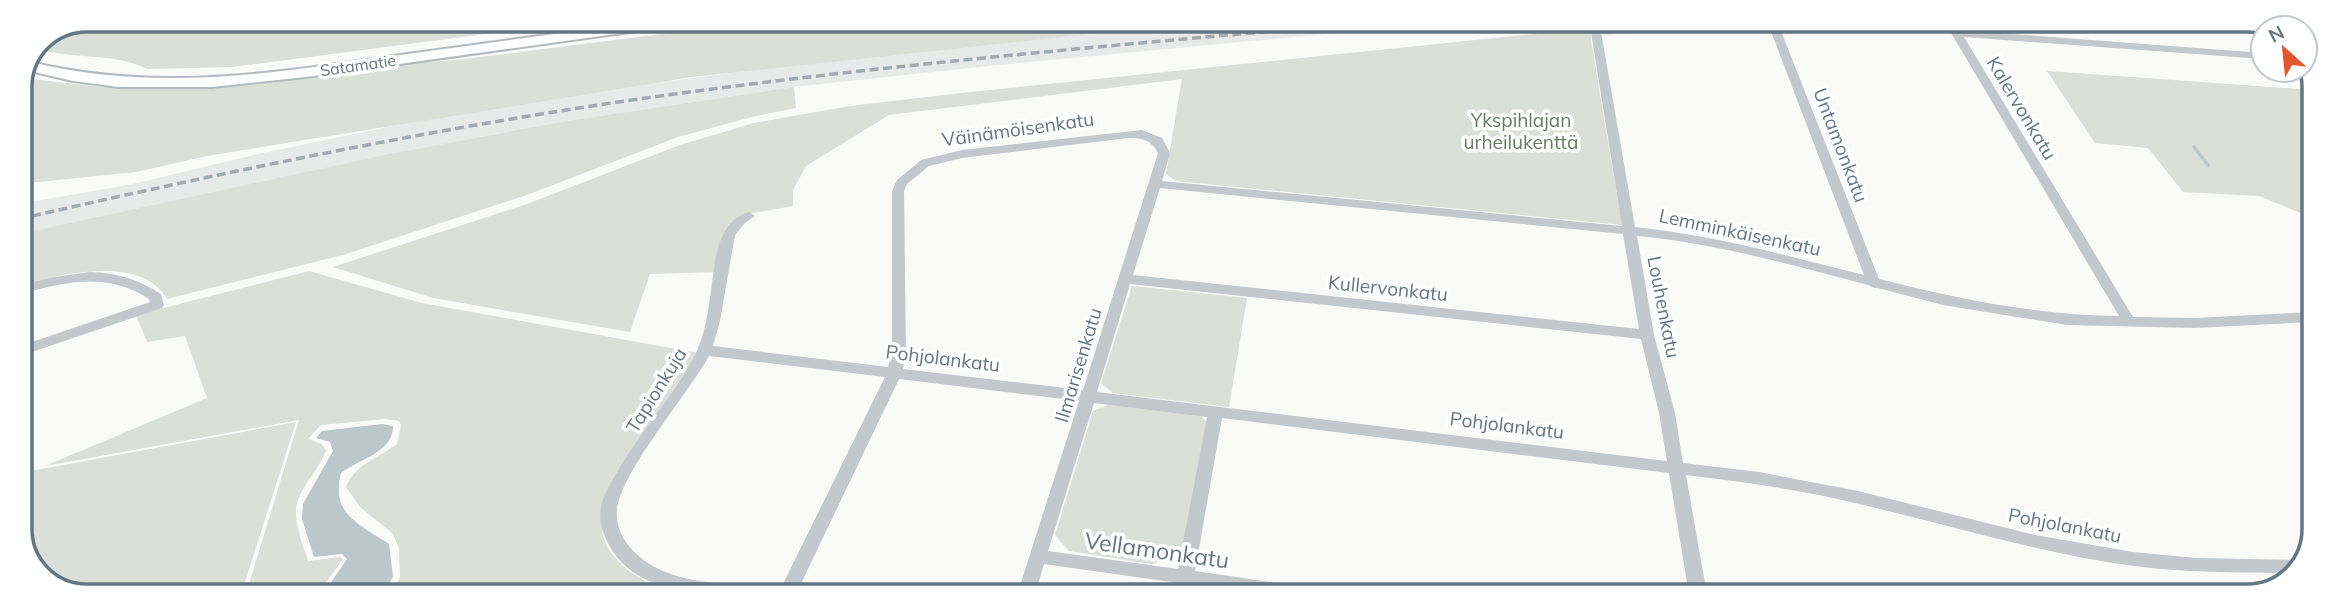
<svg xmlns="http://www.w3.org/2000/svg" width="2333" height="615" font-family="Mulish,sans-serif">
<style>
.built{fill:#e8e9e9}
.green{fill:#dadfd7}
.water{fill:#bbc7cb}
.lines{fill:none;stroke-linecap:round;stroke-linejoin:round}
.stream{stroke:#bbc7cb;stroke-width:3.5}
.secondary-casing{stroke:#b3babf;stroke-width:4}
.street{fill:#c3c8cc;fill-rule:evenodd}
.secondary{fill:#fff;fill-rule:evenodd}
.rail{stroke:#a2aab0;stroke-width:3.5;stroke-dasharray:9 4.5;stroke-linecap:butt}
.labels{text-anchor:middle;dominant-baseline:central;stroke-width:7;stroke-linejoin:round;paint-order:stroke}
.far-street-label{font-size:16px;fill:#657683;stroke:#fff}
.street-label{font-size:19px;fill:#657683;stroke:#fff}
.park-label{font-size:19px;fill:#687a64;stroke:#fff}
.near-street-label{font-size:23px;fill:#657683;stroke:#fff}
.rim{fill:none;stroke:#657683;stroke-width:3.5}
</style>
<rect width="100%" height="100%" fill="#fafaf8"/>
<path class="built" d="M1219 20 1462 21 988 66 794 87 560 122 387 155 19 234V204L133 184 258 154 436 117 588 92 790 65Z"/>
<g class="green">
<path d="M87 19 592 20 232 67 147 69C114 52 71 60 35 48L39 39Z"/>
<path d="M771 20H1219L692 77 207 156 136 172 19 184V86L23 78 100 87 174 89 272 82 399 64 456 60Z"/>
<path d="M1670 21H1764L1768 25 1602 35 1600 28Z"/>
<path d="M1592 28 1591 40 1622 225 1176 181 1166 174 1182 79 889 115 806 166 793 190V206L747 214 735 220 716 272 650 274 630 332 433 298 333 267 527 204 680 145 754 123 850 106 961 93Z"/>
<path d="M2047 71 2314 90 2313 218 2259 196 2183 192 2148 148 2095 143Z"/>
<path d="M794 87 796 108 756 116 678 137 527 195 343 255 167 299C141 253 59 275 19 285V234L385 155 560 122Z"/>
<path d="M309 271 422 303 698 353 611 483C586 537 611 566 661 589L658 594H391L400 577 399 548 393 534 360 507 346 487C355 464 378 458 397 444L401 425 399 421 385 419 321 425 308 439 322 444 326 451C319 469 304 483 298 500 291 517 303 544 308 561L340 557 343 559 318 594H246L299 420 45 466 207 398 185 336 147 342 136 315Z"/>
<path d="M1132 286 1247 298 1229 407 1113 393 1101 383Z"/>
<path d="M1110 404 1200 415 1207 423 1182 552 1152 564 1069 551 1055 535 1093 411Z"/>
<path d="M296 422 244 585 203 594H70L36 572 20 537V473Z"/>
</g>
<path class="water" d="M382 424 393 426C393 453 359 459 341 473 330 514 359 524 389 544L393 577 382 594H323L347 559 342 554 314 557 302 519 303 504 333 451 330 442 316 438 322 431Z"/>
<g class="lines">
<path class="stream" d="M2194 147 2208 165"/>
<defs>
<path id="secondary" d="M656 20H694L687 24 306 77 212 87H119L73 81 26 70 30 62C157 92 266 74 393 56 481 44 568 32 656 20Z"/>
</defs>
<use href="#secondary" class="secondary-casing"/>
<g class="street">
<path d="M1767 21H1777L1879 279C1958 299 2037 315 2119 316L1944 21H1954L1960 30 2263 53V59L1964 37 2133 317 2195 318 2313 312V322L2195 328 2067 325 1943 305 1878 288H1874L1868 285C1792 265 1715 243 1637 236L1654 335 1675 413 1683 463 1759 472 1858 491 2035 535 2133 552 2196 558 2302 560 2293 573C2240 572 2187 573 2134 566 2040 554 1951 525 1859 504 1802 490 1744 482 1686 475L1707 595H1689L1669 473 1222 418 1195 571 1312 588 1318 590 1321 595H1259L1196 586 1199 595H1181L1178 583 1044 564 1035 595H1017L1079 401 899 379 796 594H778L885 377 709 356C689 393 619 474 617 511 615 541 642 563 668 573 698 584 732 584 763 587L769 589 772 594C715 594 634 601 606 539 601 529 599 518 601 508 603 494 612 481 619 469 641 431 672 397 693 359 703 341 707 319 710 298 715 268 714 222 749 212L755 216 745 223 735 235 720 321 713 346 888 367 892 353V191L897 180 921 160 962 150 1142 130 1162 138 1170 153 1162 181 1622 226 1590 26 1595 23 1600 26 1635 227C1713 235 1788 256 1864 275ZM1128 138C1143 138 1151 140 1158 153L1083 390 903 369 906 353 904 191 907 184 929 166 962 158ZM1160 188 1623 234 1639 329 1133 275ZM1130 284 1641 339 1659 413 1667 461 1097 392ZM1094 403 1207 417 1178 569 1048 551Z"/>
<path d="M90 272C117 273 138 279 161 294L164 305 162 308 20 356V346L150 302 149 299C106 271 66 282 19 294V285L54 277Z"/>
</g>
<use href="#secondary" class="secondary"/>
<path class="rail" d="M19 219C229 171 440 127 653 97 896 63 1141 43 1385 21"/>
</g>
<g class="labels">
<g class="far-street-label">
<text transform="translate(358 65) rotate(-8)">Satamatie</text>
</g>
<g class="street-label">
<text transform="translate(2022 108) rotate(59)">Kalervonkatu</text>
<text transform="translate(1018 129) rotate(-8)">Väinämöisenkatu</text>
<text transform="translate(1841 145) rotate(69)">Untamonkatu</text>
<text transform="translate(1740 232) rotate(12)">Lemminkäisenkatu</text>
<text transform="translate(1388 288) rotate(6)">Kullervonkatu</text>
<text transform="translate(1664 307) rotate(79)">Louhenkatu</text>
<text transform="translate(943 358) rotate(7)">Pohjolankatu</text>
<text transform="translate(1078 365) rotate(-73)">Ilmarisenkatu</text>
<text transform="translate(656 390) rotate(-58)">Tapionkuja</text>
<text transform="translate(1507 425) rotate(7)">Pohjolankatu</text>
<text transform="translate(2065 525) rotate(11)">Pohjolankatu</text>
</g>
<g class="park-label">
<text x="1521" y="120">Ykspihlajan<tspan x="1521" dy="22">urheilukenttä</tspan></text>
</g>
<g class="near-street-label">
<text transform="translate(1157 550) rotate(8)">Vellamonkatu</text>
</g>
</g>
<path d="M0 0H2333V615H0ZM87 32H2247A55 55 0 0 1 2302 87V529A55 55 0 0 1 2247 584H87A55 55 0 0 1 32 529V87A55 55 0 0 1 87 32Z" fill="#fff" fill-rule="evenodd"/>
<path class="rim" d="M87 32H2247A55 55 0 0 1 2302 87V529A55 55 0 0 1 2247 584H87A55 55 0 0 1 32 529V87A55 55 0 0 1 87 32Z"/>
<g transform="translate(2284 49) rotate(333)"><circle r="33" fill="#ffffff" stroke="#c1c8cd" stroke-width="2"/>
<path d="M0-5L12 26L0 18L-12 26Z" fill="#e4572e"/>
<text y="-10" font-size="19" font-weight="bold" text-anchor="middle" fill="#657683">N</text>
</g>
</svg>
